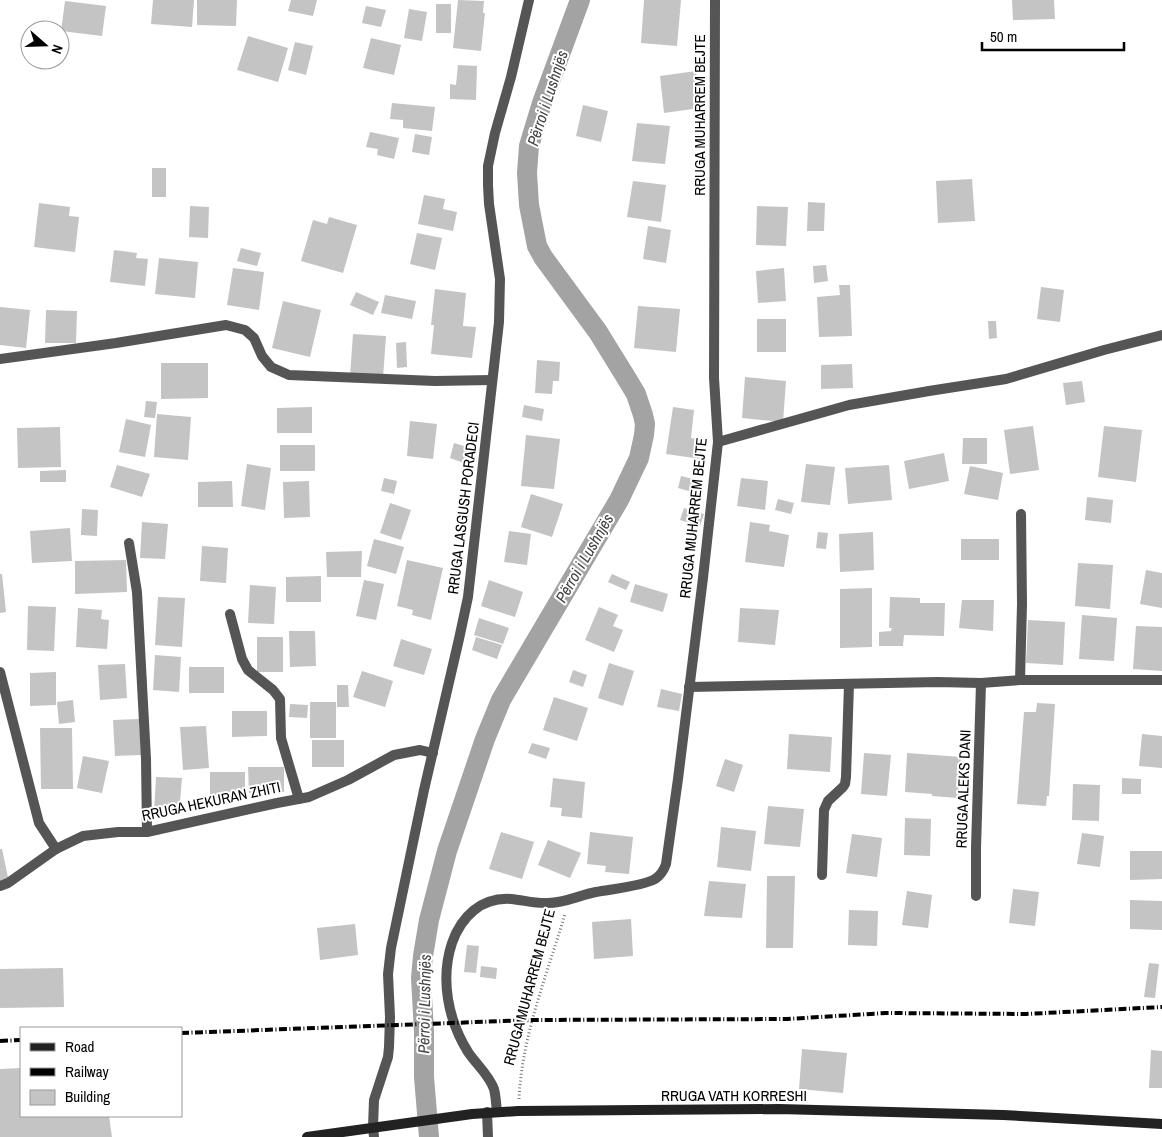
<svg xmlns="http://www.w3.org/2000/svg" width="1162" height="1137" font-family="'Archivo Narrow',sans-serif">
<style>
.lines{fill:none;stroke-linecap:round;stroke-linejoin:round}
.canal{stroke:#a3a3a3;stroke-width:20}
.building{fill:#c4c4c4}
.path{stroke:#777;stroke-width:3;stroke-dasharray:1 2.5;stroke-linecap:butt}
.minor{stroke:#555;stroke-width:10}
.secondary{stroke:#222;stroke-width:10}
.rail{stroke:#000;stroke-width:4;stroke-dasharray:8 2.5 1 2.5;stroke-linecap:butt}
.labels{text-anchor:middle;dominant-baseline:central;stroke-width:4;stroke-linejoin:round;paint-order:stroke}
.street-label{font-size:15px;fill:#000;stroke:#fff}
.water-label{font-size:16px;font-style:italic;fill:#444;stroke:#fff}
</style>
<rect width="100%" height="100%" fill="#fff"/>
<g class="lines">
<path class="canal" d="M429 1137 424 1077V1032L421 978 423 956 429 920 447 851 485 739 501 700 619 500 639 458 644 435 645 424 643 415 636 394 627 379 598 332 543 257 537 246 529 205 527 173 529 146 542 103 580 0"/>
</g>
<g class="building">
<path d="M153 0H194L192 27 151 24Z"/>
<path d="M197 0H237L236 26 197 25Z"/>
<path d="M291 0H317L313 16 288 11Z"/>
<path d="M458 0 484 1 483 13H485L481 51 453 48Z"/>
<path d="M644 0H681L677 46 641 43Z"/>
<path d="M1012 0H1054L1055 19 1013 20Z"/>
<path d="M65 1 106 6 102 36 61 31Z"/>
<rect x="436" y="4" width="15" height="29"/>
<path d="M366 6 386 10 381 27 362 23Z"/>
<path d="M409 9 427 12 422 41 404 38Z"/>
<path d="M248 36 288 48 278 82 237 70Z"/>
<path d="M371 38 401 45 394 75 363 68Z"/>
<path d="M295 42 313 46 306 75 288 70Z"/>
<path d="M458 65 477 66 476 100 450 99V84L456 85Z"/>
<path d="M696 71 700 108 664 113 660 76Z"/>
<path d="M392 103 435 107 432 131 403 128V120L390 119Z"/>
<path d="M583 105 608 111 601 142 576 136Z"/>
<path d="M637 123 670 126 665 164 632 161Z"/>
<path d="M370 132 399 138 394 159 377 155 378 149 366 147Z"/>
<path d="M415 134 432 137 429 155 412 152Z"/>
<rect x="152" y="168" width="14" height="29"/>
<path d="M972 179 975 221 938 223 936 181Z"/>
<path d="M633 181 666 185 661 222 627 217Z"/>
<path d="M424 195 445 199 443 209 457 212 453 231 418 224Z"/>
<path d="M808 202 825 203 824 231H807Z"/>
<path d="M39 203 70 207 69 216 79 217 75 252 34 247Z"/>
<path d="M190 206 209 207 208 238 189 237Z"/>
<path d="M757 206 788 207 786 246 756 245Z"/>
<path d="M329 217 357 225 343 273 301 261 313 220 327 224Z"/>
<path d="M648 226 671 230 666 263 643 259Z"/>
<path d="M417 233 442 238 435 270 410 264Z"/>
<path d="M241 248 261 253 257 266 237 261Z"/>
<path d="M114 250 137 253 136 258 148 259 145 286 110 282Z"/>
<path d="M159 258 198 262 195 298 155 294Z"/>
<path d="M826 265 828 281 814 283 813 266Z"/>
<path d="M233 268 264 272 259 310 227 305Z"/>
<path d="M784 268 786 301 758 303 756 271Z"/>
<path d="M839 285H850L852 336 819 337 817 297 840 295Z"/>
<path d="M1041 287 1064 290 1060 322 1037 319Z"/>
<path d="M435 289 466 293 463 326 476 327 472 358 431 354 434 325H431Z"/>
<path d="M356 292 379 302 373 315 350 305Z"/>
<path d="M385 295 416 301 412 319 381 313Z"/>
<path d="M283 301 321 310 310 357 272 348Z"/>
<path d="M638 306 680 309 676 352 634 348Z"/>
<path d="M0 307 30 310 26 348 0 345Z"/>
<path d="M46 310 77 311 76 343H45Z"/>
<rect x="757" y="319" width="29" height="33"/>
<path d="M988 321H996L997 338 989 339Z"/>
<path d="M353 334 386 336 383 378 350 376Z"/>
<path d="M406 342 407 367 397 368 396 343Z"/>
<path d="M537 360 560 362 559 381H553L552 394 535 393Z"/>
<path d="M161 363H208V398L161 399Z"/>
<path d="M852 364 853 388 821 389V365Z"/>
<path d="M745 377 786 381 783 422 742 418Z"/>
<path d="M1082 381 1085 402 1066 405 1063 383Z"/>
<path d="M146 401 157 402 155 418 144 417Z"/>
<path d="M524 405 544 409 542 421 522 417Z"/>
<path d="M312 407V433H277V408Z"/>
<path d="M673 407 694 410 691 438 704 440 701 459 666 454Z"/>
<path d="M157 414 191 417 188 460 154 457Z"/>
<path d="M126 419 151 425 145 457 119 452Z"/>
<path d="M410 421 437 424 433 459 407 456Z"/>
<path d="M1033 426 1039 470 1010 474 1004 430Z"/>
<path d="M1104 426 1142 430 1136 482 1098 477Z"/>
<path d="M60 427 61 467 18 468 17 428Z"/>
<path d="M526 435 560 439 554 489 521 486Z"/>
<path d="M963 438H987V464H962Z"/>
<path d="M454 443 474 449 469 465 450 458Z"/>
<rect x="280" y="445" width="35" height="26"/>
<path d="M944 453 949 481 909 489 904 461Z"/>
<path d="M247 464 271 468 265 510 241 506Z"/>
<path d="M806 464 835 467 830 505 801 502Z"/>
<path d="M117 465 150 474 142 497 110 487Z"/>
<path d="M889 465 892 500 848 504 845 468Z"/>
<path d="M970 466 1003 473 998 500 964 494Z"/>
<path d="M66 470V482H40V471Z"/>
<path d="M681 476 702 481 699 494 678 488Z"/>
<path d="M384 478 397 481 394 494 381 491Z"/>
<path d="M741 478 768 481 765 510 737 506Z"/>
<path d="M232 481 233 507H198V482Z"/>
<path d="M309 481 310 517 284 518 283 482Z"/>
<path d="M531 494 563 504 552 537 521 527Z"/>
<path d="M1087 497 1113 500 1111 523 1085 520Z"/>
<path d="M778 499 794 503 791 514 775 510Z"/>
<path d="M390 503 411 510 401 540 380 533Z"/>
<path d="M684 508 704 514 700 526 680 520Z"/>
<path d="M82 509 98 510 97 536 81 535Z"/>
<path d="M142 522 168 524 165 559 140 558Z"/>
<path d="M750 522 770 525 769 531 789 535 784 567 745 562Z"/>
<path d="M70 528 72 561 32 563 30 531Z"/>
<path d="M509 531 531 534 527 565 504 562Z"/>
<path d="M818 532 828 533 826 549 816 548Z"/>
<path d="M873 532 874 570 840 572 839 534Z"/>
<path d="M374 539 404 547 396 574 367 566Z"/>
<rect x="961" y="539" width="38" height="21"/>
<path d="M202 546 228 548 226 583 200 581Z"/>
<path d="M362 551 361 577H327L326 552Z"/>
<path d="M126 560 127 592 75 594V561Z"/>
<path d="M407 560 443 568 431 620 412 615 413 610 397 606Z"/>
<path d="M1078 563 1113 565 1110 609 1075 606Z"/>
<path d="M1146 570 1162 573V608L1140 604Z"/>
<path d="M0 574H2L6 612 0 613Z"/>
<path d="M612 574 630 582 626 590 608 582Z"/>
<path d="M321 576V602H286V577Z"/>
<path d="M364 580 384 584 376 620 356 616Z"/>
<path d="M489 580 523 592 515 617 481 606Z"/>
<path d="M635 584 668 594 663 612 630 602Z"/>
<path d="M250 585 276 587 274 624 248 623Z"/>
<path d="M872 588V647L840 648V589Z"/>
<path d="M158 597 185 598 182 647 155 645Z"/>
<path d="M890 597 920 598V603H945L944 636 904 635 903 646H879V632L891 631 892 628H889Z"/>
<path d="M962 600H994L993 631 959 628Z"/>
<path d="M28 606 56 607 54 651 27 650Z"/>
<path d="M599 607 618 615 613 626 623 630 614 652 585 640Z"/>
<path d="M78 608 102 610 101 619 109 620 107 649 76 647Z"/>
<path d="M740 608 779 610 775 645 738 642Z"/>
<path d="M1082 615 1117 618 1114 661 1079 659Z"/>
<path d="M479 618 509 628 503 644 474 635Z"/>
<path d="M1028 620 1065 622 1063 665 1026 663Z"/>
<path d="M1136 626 1162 627V671L1133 669Z"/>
<path d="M289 631H315L316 666 290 667Z"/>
<rect x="257" y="637" width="26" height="35"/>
<path d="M476 637 502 645 497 659 472 650Z"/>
<path d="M401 639 432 649 424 675 393 666Z"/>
<path d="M155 655 181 657 179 692 153 690Z"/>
<path d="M609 663 634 671 623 706 598 698Z"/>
<path d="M125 664 127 698 100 700 98 665Z"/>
<rect x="189" y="667" width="35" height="26"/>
<path d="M573 670 587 675 583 687 569 682Z"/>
<path d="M362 671 393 681 385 707 353 697Z"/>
<path d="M56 672V705L30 706V673Z"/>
<path d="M337 685H348L349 707H337Z"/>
<path d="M661 689 682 694 679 711 657 707Z"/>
<path d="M554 697 588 708 577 741 543 730Z"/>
<path d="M73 700 75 722 59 724 57 702Z"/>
<rect x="310" y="702" width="26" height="36"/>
<path d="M1037 703 1055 704 1049 796H1047L1046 806 1017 804 1024 712H1036Z"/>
<path d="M290 704 308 705 307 718 289 717Z"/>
<path d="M232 711H267V736L232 737Z"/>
<path d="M139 719 141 755 115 756 113 720Z"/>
<path d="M206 726 209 768 183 770 180 727Z"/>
<path d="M40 728H72L73 789H41Z"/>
<path d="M789 734 832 737 830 772 787 769Z"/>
<path d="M1142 734 1162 736V768L1139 766Z"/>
<rect x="312" y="740" width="32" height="27"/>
<path d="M532 743 550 748 546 759 528 753Z"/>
<path d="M864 753 891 755 887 796 861 794Z"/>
<path d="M907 753 961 757 958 798 932 796V794L905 792Z"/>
<path d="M83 756 109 761 102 793 77 788Z"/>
<path d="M725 759 743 765 734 792 716 786Z"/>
<path d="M248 767H284V792L249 793Z"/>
<rect x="210" y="772" width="35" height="26"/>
<path d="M156 777 182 778 179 814 154 812Z"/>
<path d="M553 778 585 782 582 818 561 816 562 808 550 807Z"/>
<path d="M1122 778 1141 779V794H1122Z"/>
<path d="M1073 784 1100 785 1099 821 1072 820Z"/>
<path d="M768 806 804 809 800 847 764 844Z"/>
<path d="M905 818 931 819 930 856 904 855Z"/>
<path d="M721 827 756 831 751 871 717 867Z"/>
<path d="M501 832 534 842 522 879 489 869Z"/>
<path d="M590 832 633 837 629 874 605 872 606 866 587 864Z"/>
<path d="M1082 833 1104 836 1100 867 1077 864Z"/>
<path d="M852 834 882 838 877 877 846 873Z"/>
<path d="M548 840 581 853 570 878 538 865Z"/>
<path d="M0 849H2L9 882 0 883Z"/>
<path d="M1130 851H1162V879L1130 880Z"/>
<path d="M767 876H795L793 948H766Z"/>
<path d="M709 881 746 884 742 918 704 916Z"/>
<path d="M1013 889 1039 892 1035 926 1009 923Z"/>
<path d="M907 891 932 895 928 928 902 925Z"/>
<path d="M1130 900 1162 901V930L1130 929Z"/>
<path d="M849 910 878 911 877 946 848 945Z"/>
<path d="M631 919 633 956 594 959 592 922Z"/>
<path d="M355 924 358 955 320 960 317 928Z"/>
<path d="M467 945 479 946 476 973 464 972Z"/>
<path d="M1149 963 1159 964 1155 998 1144 997Z"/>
<path d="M481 966 497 968 496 979 480 977Z"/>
<path d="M63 968 64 1007 0 1008V969Z"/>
<path d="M802 1049 847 1053 843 1093 799 1089Z"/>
<path d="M1151 1050 1162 1051V1088H1149Z"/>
<path d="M21 1068V1116H109L112 1137H0V1069Z"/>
</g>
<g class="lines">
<path class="path" d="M519 1099C522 1035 547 975 565 914"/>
<g class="minor">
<path d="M0 359 116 343 226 325 245 330 254 338 262 356 271 367 289 375 435 381 492 380"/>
<path d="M718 442 849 405 929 391 1006 379 1104 350 1162 335"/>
<path d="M129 543 137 592 146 759 147 832"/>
<path d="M230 614 242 659 248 670 273 690 280 699 281 738 299 799"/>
<path d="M0 672 39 823 56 849"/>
<path d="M1020 680 1022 604 1021 514"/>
<path d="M689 687 938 682 981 683 1020 680H1162"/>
<path d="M822 875 824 810 828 801 843 787 845 784 846 777 849 684"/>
<path d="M0 886 8 883 56 849 83 836 118 832H147L277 803 309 797 348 780 394 755 420 750 433 753"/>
<path d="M976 896V848L981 683"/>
<path d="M487 1112 488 1137"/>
<path d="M497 1112C496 1104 496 1097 494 1089 489 1075 476 1064 468 1052 448 1020 440 979 452 943 461 917 481 897 511 899 523 900 536 904 548 903 565 903 580 895 596 892 612 889 643 886 655 879 661 875 664 870 666 864L678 779 703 578 718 442 714 378 715 0"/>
<path d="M374 1137 373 1127 374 1100 388 1057 389 1047 390 1017 388 974 391 948 424 790 459 639 468 597 499 322 500 279 489 204 488 185V166L495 133 511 77 529 0"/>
</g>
<path class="secondary" d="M307 1137 472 1114 518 1111 779 1109 1003 1115 1162 1124"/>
<g class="rail">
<path d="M181 1033 532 1020 787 1019 886 1013 1026 1014 1162 1007"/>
<path d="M0 1041 21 1040"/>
</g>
</g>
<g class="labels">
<g class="street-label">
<text transform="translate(699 115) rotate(-90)">RRUGA MUHARREM BEJTE</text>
<text transform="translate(463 508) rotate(-83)">RRUGA LASGUSH PORADECI</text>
<text transform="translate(693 518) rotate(-84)">RRUGA MUHARREM BEJTE</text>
<text transform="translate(963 789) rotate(-88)">RRUGA ALEKS DANI</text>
<text transform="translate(211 801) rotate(-12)">RRUGA HEKURAN ZHITI</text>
<text transform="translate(529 987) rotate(-75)">RRUGA MUHARREM BEJTE</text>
<text x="734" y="1095">RRUGA VATH KORRESHI</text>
</g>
<g class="water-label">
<text transform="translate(547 98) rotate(-72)">Përroi i Lushnjës</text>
<text transform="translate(584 558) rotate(-60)">Përroi i Lushnjës</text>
<text transform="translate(424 1004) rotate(-89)">Përroi i Lushnjës</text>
</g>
</g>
<rect x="20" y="1027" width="162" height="90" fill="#ffffff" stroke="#999999"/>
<rect x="30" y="1043" width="25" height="8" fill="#222222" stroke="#999999"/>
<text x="65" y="1052" font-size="15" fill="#000000">Road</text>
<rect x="30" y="1068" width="25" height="8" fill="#000000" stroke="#999999"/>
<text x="65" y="1077" font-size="15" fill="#000000">Railway</text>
<rect x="30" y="1090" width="25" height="15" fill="#c4c4c4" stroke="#999999"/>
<text x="65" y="1102" font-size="15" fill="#000000">Building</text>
<g transform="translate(45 45) rotate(110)"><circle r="24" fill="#ffffff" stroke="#999999"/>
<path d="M0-4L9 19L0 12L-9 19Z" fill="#000000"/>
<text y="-8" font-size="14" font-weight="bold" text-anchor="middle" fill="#000000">N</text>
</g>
<path d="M982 42v8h142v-8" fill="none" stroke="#000000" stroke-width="2.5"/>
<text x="990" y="42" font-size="15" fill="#000000" stroke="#ffffff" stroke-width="4" paint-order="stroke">50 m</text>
</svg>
